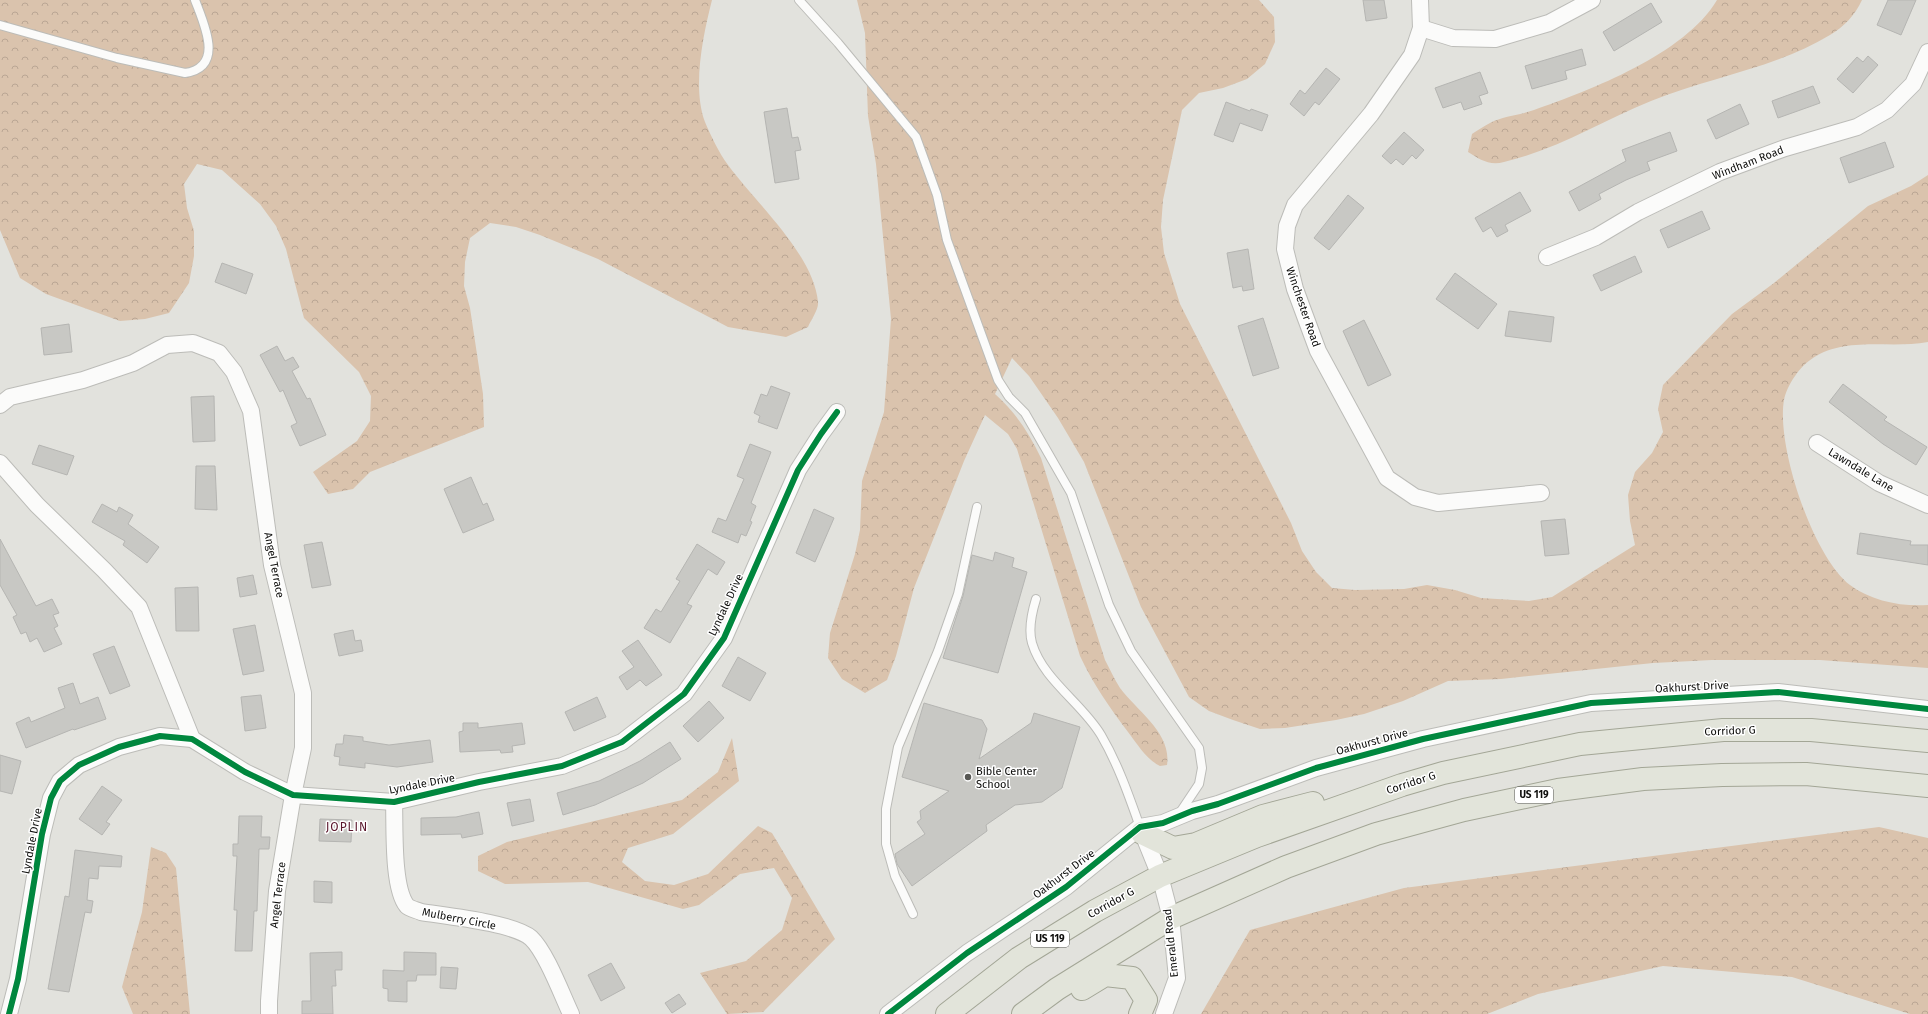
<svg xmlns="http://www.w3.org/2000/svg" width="1928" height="1014" font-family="'Fira Sans',sans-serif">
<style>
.forest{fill:url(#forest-crowns)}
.building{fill:#c8c8c4;stroke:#b5b5b2}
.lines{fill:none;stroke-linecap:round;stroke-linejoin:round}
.service-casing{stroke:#bcbcb8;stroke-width:10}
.minor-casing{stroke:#bcbcb8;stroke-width:18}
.trunk-casing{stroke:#a3a696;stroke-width:24}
.service{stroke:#fbfbfa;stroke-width:8}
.minor{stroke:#fbfbfa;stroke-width:16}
.trunk{stroke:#e2e4da;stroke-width:22}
.cycleway-casing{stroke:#fff;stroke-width:8}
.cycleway{stroke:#00873e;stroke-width:6}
.poi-dot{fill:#585854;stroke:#fff;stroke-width:1.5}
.labels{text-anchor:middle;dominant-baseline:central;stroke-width:3;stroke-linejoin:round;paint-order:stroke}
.shield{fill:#fff;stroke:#565654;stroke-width:1}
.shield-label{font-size:10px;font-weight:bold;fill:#0d0d0b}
.street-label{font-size:11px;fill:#0d0d0b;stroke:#fff}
.poi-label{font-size:11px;fill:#0d0d0b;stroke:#fff;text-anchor:start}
.neighbourhood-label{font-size:12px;letter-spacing:1px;fill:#5a162b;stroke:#fff}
</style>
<defs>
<pattern id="forest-crowns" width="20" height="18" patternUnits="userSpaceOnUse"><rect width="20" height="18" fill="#dac3ad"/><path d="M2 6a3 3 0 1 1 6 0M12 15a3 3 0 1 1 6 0" fill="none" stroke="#baa694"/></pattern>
</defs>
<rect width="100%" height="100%" fill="#e2e2dd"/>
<g class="forest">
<path d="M0 0H712C703 35 692 88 705 122 711 136 719 153 728 165 756 203 814 255 818 302 819 309 811 320 808 327L786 337 728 327 598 259 540 235 516 227 490 223 470 238 465 262 464 286 470 308 483 394 484 427 370 472 353 489 328 494 313 472 357 441 370 421 371 396 359 372 304 318 286 249 276 226 260 204 222 170 197 164 184 184 187 208 194 231V256L189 283 169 313 145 319 120 321 46 294 20 278 0 230Z"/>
<path d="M857 0H1259L1274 17 1275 42 1265 64 1247 79 1223 88 1199 93 1182 110 1163 200 1161 227 1164 253 1180 304 1291 523 1302 551 1316 572 1332 588 1355 590 1404 589 1427 585 1455 590 1481 598 1529 601 1552 597 1635 545 1630 521 1628 495 1635 472 1652 453 1663 432 1658 409 1663 385 1732 314 1774 283 1868 206 1911 186 1928 175V342C1891 349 1846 336 1813 358 1800 366 1787 385 1784 400 1776 446 1813 557 1850 585 1871 601 1902 607 1928 605V668L1820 660H1712L1653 663 1501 679 1448 681 1403 701 1364 714 1336 720 1285 728 1260 729 1233 720 1209 711 1189 697 1141 607 1084 462 1058 418 1029 376 1012 358 995 394C1016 413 1029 433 1041 458L1105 660C1110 669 1114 679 1120 688 1137 711 1172 733 1167 765L1160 766C1146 759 1138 745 1128 732 1110 708 1093 684 1080 656L1017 449 1008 434 985 415 964 461 914 588 896 656 887 680 865 693 842 679 828 658 830 633 855 554 860 530 862 481 884 412 891 319 876 164 868 116 865 33Z"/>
<path d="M1717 0H1862C1855 15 1844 27 1830 35 1776 68 1710 77 1651 101 1602 121 1556 150 1504 162 1489 166 1479 159 1468 152L1472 134C1478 130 1484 126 1490 123 1503 116 1520 115 1534 110 1591 90 1685 54 1717 0Z"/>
<path d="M732 738 739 781 673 834 628 848 622 862 645 881 674 885 708 874 758 826 772 833 835 939 763 1012 727 1014 700 973 746 961 782 930 792 898 774 868 740 874 699 905 683 909 588 882 505 884 478 871V856L507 842 682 800 718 772Z"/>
<path d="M1879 827 1928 838V1014H1910L1792 977 1663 966 1538 994 1487 1014H1201L1250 930 1404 888Z"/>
<path d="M151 847 166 853 176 868 190 1014H133L122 987 142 912Z"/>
</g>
<g class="building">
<path d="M1363 0H1384L1387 18 1366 21Z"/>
<path d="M1888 0H1916L1901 35 1877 25Z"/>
<path d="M1651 3 1662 22 1614 51 1603 32Z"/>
<path d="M1582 49 1586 65 1565 71 1567 79 1532 89 1525 66Z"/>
<path d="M1868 56 1878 65 1853 93 1837 79 1857 57 1863 62Z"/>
<path d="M1326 68 1340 79 1319 105 1315 102 1304 116 1290 104 1300 90 1305 94Z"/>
<path d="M1480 72 1488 93 1479 96 1482 104 1464 110 1461 102 1443 108 1435 88Z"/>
<path d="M1813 86 1820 103 1778 118 1772 101Z"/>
<path d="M1226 102 1250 111 1251 109 1268 115 1262 131 1240 123 1233 142 1214 135Z"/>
<path d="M1740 104 1749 124 1716 139 1707 120Z"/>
<path d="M787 108 792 138 798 137 801 150 795 151 799 179 775 183 764 112Z"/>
<path d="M1404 132 1424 150 1416 159 1412 155 1403 165 1396 159 1391 164 1382 156Z"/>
<path d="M1670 132 1677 151 1647 162 1650 170 1626 180 1599 194 1601 199 1579 211 1569 192 1626 161 1622 150Z"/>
<path d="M1885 142 1894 167 1849 183 1840 158Z"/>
<path d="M1520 192 1531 211 1505 225 1508 231 1497 237 1491 227 1483 232 1475 218Z"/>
<path d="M1348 195 1364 208 1329 250 1314 238Z"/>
<path d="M1702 211 1710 229 1668 248 1660 230Z"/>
<path d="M1248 249 1254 289 1243 291 1242 286 1233 288 1227 253Z"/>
<path d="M1635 256 1642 272 1601 291 1593 275Z"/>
<path d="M222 263 253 274 246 294 215 282Z"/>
<path d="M1455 273 1497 304 1478 329 1436 299Z"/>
<path d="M1509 311 1554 317 1551 342 1505 336Z"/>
<path d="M1263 318 1279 368 1253 376 1238 326Z"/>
<path d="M1364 320 1391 375 1368 386 1343 331Z"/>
<path d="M69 324 72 352 44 355 41 328Z"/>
<path d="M277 346 285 361 293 357 299 367 292 371 307 399 310 398 326 435 300 446 291 426 297 423 283 390 280 392 260 355Z"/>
<path d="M1843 384 1887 417 1884 420 1927 447 1916 465 1883 444 1829 402Z"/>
<path d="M771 386 790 393 777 429 758 422 760 416 754 413 761 394 767 396Z"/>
<path d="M214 396 215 441 193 442 191 397Z"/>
<path d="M750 444 771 452 751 503 756 506 750 521 752 522 746 536 741 534 738 543 712 532 718 518 726 521 744 479 737 476Z"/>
<path d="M39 445 74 456 67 475 32 464Z"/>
<path d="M196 466H215L217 510 195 509Z"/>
<path d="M471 477 483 505 487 503 494 520 463 533 444 489Z"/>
<path d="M102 504 117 512 119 507 133 515 128 524 159 547 147 563 123 545 125 541 92 522Z"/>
<path d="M814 509 834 518 815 562 796 553Z"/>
<path d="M1565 519 1569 554 1545 556 1541 521Z"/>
<path d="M1860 533 1911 541 1910 545H1928V565L1857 554Z"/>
<path d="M0 539 36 606 52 599 59 613 53 615 58 626 54 628 62 644 44 652 37 638 30 642 26 632 21 634 13 617 17 615 0 585Z"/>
<path d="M322 542 331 585 312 588 304 545Z"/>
<path d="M697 544 725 562 717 575 708 569 687 604 692 606 670 643 644 628 656 609 661 612 680 581 676 579Z"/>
<path d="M995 552 1014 558 1012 567 1027 572 998 673 943 658 963 596 972 555 993 561Z"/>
<path d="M253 575 257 594 240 597 237 578Z"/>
<path d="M198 587 199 631H176L175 588Z"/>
<path d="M255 625 264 671 243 675 233 629Z"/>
<path d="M353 630 355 641 361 640 363 651 339 656 334 634Z"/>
<path d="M638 640 662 675 646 686 640 680 627 690 619 677 634 667 622 651Z"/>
<path d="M114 646 130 686 110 694 93 654Z"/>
<path d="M738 657 766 673 750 701 722 686Z"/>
<path d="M73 683 80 704 98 697 106 719 74 730 73 729 26 748 16 723 29 717 31 722 65 708 58 688Z"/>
<path d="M261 695 266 728 245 731 241 697Z"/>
<path d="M597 697 606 717 574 731 565 712Z"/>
<path d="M709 701 724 718 698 742 683 726Z"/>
<path d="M924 703 982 720 987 729 979 759 1031 723 1034 713 1080 727 1062 788 1042 802 1015 805 986 825 987 831 912 886 897 864 895 854 925 834 917 822 921 819 920 811 949 791 902 777Z"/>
<path d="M463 723H478V728L522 723 525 744 512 746 513 752 501 753 500 750 460 752 459 732 463 731Z"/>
<path d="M344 735 363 737V741L389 745 430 740 433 762 397 767 365 763V768L339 765 340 757 334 756 336 744H343Z"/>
<path d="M670 742 681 759 643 783 595 805 563 815 557 793 599 781 640 761Z"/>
<path d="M0 755 21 761 12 794 0 791Z"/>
<path d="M102 786 122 800 106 822 110 824 102 835 79 819Z"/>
<path d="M530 799 534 821 512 826 507 803Z"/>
<path d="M479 812 483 834 462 838 461 834 421 835V818L456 817Z"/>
<path d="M239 816H262L261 837H270L269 849H259L257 911H254L252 951H235L237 910H234L237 856H233V844H238Z"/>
<path d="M320 819 352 820 351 842 319 841Z"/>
<path d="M75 850 122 856 121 867 99 866 98 879 89 878 87 900 93 901 91 913 85 912 69 992 48 989 65 896 69 897Z"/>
<path d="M314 881 332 882V903L314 902Z"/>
<path d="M342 952V970H335L336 986H332L333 1014H302V1001H311L310 953Z"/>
<path d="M404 952 436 953V975H417L416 981H407V1002L388 1001V989L383 988V970L404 971Z"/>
<path d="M611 963 625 988 601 1001 588 975Z"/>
<path d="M441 967 458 968 456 989 440 988Z"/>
<path d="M679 994 686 1004 672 1013 665 1003Z"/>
</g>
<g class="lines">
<defs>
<g id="service">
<path d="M799 0 838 43 916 137 937 195 947 240 998 380 1009 397 1025 413 1071 493 1109 605 1131 651 1199 748 1202 768 1199 784 1179 814"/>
<path d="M0 25 117 58 185 73C225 67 204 24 195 0"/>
<path d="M1036 599C1032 612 1028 629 1032 643 1043 680 1082 703 1101 735 1118 764 1129 796 1140 827"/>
<path d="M913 914 895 876 886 844V809L898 747 938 651 958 594 977 507"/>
</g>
<g id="minor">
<path d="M1420 0 1421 28 1412 55 1371 114 1295 205 1287 226 1285 249 1295 289 1318 351 1387 478 1415 497 1438 503 1541 493"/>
<path d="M1421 28 1453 38 1495 39 1549 23 1592 0"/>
<path d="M1547 257 1596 237 1638 212 1720 172 1785 148 1857 127 1887 110 1913 84 1928 52"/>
<path d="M0 405 10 397 83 380 133 363 167 345 193 343 219 353 234 372 251 411 272 565 303 693V748L293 795 277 891 269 1001V1014"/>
<path d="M1817 443 1879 483 1928 505"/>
<path d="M0 463 37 505 104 570 139 607 192 739"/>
<path d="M394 802C395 826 392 888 407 906 410 909 417 910 421 912 446 916 514 923 531 938 546 952 562 995 571 1014"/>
<path d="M1141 829 1160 876 1171 918 1177 978 1164 1014"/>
<path d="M9 1014 18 979 42 834 51 798 60 781 79 765 119 747 160 736 192 739 245 772 293 795 394 802 479 782 562 766 622 742 684 694 724 638 798 470 821 434 837 412"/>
<path d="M888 1014 967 953 1066 887 1140 827 1163 823 1192 811 1218 804 1316 768 1423 739 1591 703 1778 692 1928 709"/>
</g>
<g id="trunk">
<path d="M1142 833 1173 848 1196 844 1263 816 1313 803"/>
<path d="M1082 989 1105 975 1132 978 1146 1000 1140 1014"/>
<path d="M947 1014 1019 958 1095 911 1160 876 1257 836 1402 785 1443 773 1580 744 1723 730H1811L1928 741"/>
<path d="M1023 1014 1057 989 1171 918 1286 867 1376 834 1464 810 1558 790 1643 779 1722 775 1806 774 1928 786"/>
</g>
</defs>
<use href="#service" class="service-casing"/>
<use href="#minor" class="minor-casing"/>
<use href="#trunk" class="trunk-casing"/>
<use href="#service" class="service"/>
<use href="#minor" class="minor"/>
<use href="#trunk" class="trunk"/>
<defs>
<g id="cycleway">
<path d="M9 1014 18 979 42 834 51 798 60 781 79 765 119 747 160 736 192 739 245 772 293 795 394 802 479 782 562 766 622 742 684 694 724 638 798 470 821 434 837 412"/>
<path d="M888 1014 967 953 1066 887 1140 827 1163 823 1192 811 1218 804 1316 768 1423 739 1591 703 1778 692 1928 709"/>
</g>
</defs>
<use href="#cycleway" class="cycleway-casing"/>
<use href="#cycleway" class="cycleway"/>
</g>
<circle class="poi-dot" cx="968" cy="777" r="4"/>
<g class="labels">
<g class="shield">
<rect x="1515" y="787" width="38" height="16" rx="3"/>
<rect x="1031" y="931" width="38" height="16" rx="3"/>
</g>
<g class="shield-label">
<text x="1534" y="795">US 119</text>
<text x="1050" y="939">US 119</text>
</g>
<g class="street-label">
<text transform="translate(1748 163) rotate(-21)">Windham Road</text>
<text transform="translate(1303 307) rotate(71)">Winchester Road</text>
<text transform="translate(1861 470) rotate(31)">Lawndale Lane</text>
<text transform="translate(274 565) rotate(79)">Angel Terrace</text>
<text transform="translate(726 605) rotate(-65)">Lyndale Drive</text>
<text transform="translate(1692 687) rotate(-3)">Oakhurst Drive</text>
<text transform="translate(1730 731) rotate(-2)">Corridor G</text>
<text transform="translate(1372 742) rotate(-15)">Oakhurst Drive</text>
<text transform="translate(1411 783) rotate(-18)">Corridor G</text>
<text transform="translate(422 784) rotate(-11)">Lyndale Drive</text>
<text transform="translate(32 841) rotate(-79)">Lyndale Drive</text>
<text transform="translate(1064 874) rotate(-37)">Oakhurst Drive</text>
<text transform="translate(278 895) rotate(-83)">Angel Terrace</text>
<text transform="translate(1111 903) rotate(-29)">Corridor G</text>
<text transform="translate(459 919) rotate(11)">Mulberry Circle</text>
<text transform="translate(1171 943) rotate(-96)">Emerald Road</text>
</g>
<g class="poi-label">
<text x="976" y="771">Bible Center<tspan x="976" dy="13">School</tspan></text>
</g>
<g class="neighbourhood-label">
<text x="347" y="827">JOPLIN</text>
</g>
</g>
</svg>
